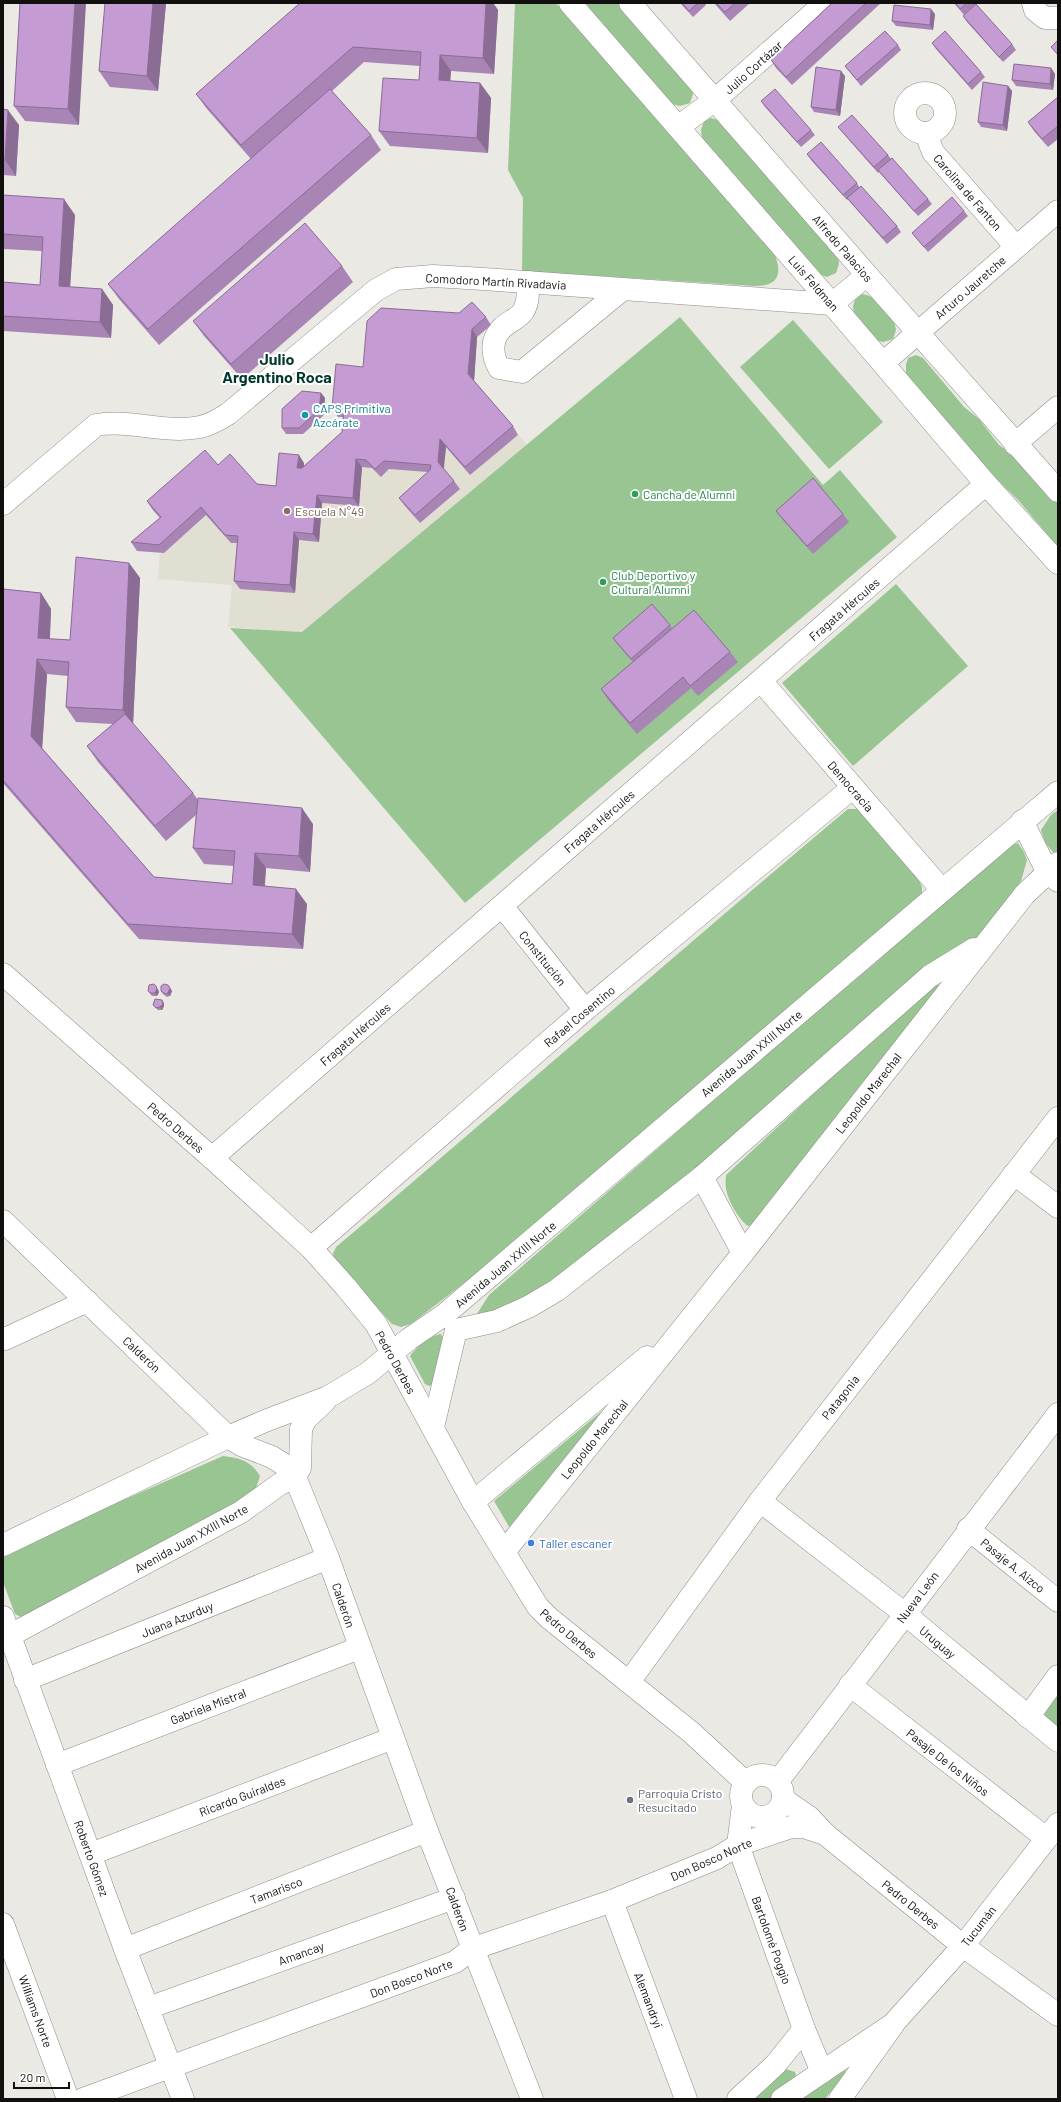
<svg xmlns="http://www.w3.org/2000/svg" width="1061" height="2102" font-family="Barlow,sans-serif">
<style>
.built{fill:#e1ded2}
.green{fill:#98c592}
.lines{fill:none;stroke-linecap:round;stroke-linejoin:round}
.minor-casing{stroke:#8e8c88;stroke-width:23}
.major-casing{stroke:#8e8c88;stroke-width:23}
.minor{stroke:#fff;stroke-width:22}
.major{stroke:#fff;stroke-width:22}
.wall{fill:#a985b6;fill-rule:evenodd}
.shaded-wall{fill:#8a6c94}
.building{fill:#c59bd4;stroke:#8a6c94}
.culture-dot{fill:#0f9aa8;stroke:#fff;stroke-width:1.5}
.leisure-dot{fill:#2e9e5b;stroke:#fff;stroke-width:1.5}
.education-dot{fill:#8d6e63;stroke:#fff;stroke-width:1.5}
.shop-dot{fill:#3f7fe0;stroke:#fff;stroke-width:1.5}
.worship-dot{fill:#6b7280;stroke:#fff;stroke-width:1.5}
.labels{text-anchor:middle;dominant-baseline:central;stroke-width:4;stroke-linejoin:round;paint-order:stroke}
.street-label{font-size:12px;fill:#11100f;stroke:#fff}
.culture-label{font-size:12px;fill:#0d838f;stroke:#fff;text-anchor:start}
.leisure-label{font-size:12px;fill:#27864d;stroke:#fff;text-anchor:start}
.education-label{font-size:12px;fill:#785e54;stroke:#fff;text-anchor:start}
.shop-label{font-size:12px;fill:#366cbe;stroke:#fff;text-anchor:start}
.worship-label{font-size:12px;fill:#5b616d;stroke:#fff;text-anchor:start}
.district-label{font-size:16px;font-weight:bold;fill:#00382c;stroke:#fff}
</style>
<rect width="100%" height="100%" fill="#eae9e4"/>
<path class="built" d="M491 325 477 337 474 382 527 445 302 632 228 627 232 585 158 579 160 552 166 525 152 509 210 458 224 473 262 492 303 476 348 441 350 418 338 417 341 372 369 375Z"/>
<g class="green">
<path d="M515 3H556L773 251C783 272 780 286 755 286L522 271 523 198 508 170Z"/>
<path d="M585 3H621L692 84 693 94 690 103 680 106 672 104Z"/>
<path d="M711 118 721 121 838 254 839 264 836 273 827 277 818 274 702 139 701 130 704 121Z"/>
<path d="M863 294 873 297 894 320 896 330 893 339 883 342 874 340 854 315 853 306 856 297Z"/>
<path d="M680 317 823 485 840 470 897 537 465 903 230 628 302 632Z"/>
<path d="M793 320 883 422 829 469 740 367Z"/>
<path d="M916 355 923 358 964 407 979 419 999 445 1017 457 1058 499V547L1019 501 982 465 906 374V365L908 358Z"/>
<path d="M896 584 968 666 853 766 782 683Z"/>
<path d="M848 809H857L863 814 918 878 922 887V894L486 1266 411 1324 401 1327 392 1324 334 1260 333 1253 336 1247C508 1102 676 953 848 809Z"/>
<path d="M1058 810V852L1054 853 1045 843 1041 830 1051 815Z"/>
<path d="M1018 843 1024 852 1027 860 1021 881 980 936 735 1141 545 1289 491 1313 475 1317 489 1295 808 1018 874 964 1001 850Z"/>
<path d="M935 983 940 986 754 1224 748 1226C739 1220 727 1199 726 1188 725 1183 726 1179 726 1175L932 984Z"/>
<path d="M441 1334 443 1338 433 1384 429 1386 425 1384 410 1356C415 1348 431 1335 441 1334Z"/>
<path d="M602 1411 511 1530 494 1501Z"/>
<path d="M223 1456C240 1458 251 1461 260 1476L256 1488 245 1500 21 1617 15 1614 3 1582V1557L8 1551Z"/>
<path d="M1058 1693V1734L1044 1719 1046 1709Z"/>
<path d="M844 2068 846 2073 825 2099H796Z"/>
<path d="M786 2069 795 2072 796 2076 794 2084 770 2099H750Z"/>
</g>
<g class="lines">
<defs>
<g id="minor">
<path d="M570 3 832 304 986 484 1058 563"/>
<path d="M630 3 867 275 1058 491"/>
<path d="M1033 3 1035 10 1045 18H1058"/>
<circle cx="925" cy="113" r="20"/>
<path d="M678 127 715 100 825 3"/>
<path d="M926 134 933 152 1016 247"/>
<path d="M528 282C528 292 529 304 522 313 517 319 508 322 502 328 490 340 492 355 499 368L522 372 623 289"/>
<path d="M883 363 1058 211"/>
<path d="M1015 444 1058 407"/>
<path d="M3 504 96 425C130 419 166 434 200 427 210 425 220 419 228 414L376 290 396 279 433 276 484 279 832 304 867 275"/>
<path d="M761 681 942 890"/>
<path d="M1022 821 1048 873 1058 881"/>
<path d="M502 906 585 1010"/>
<path d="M212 1158 986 484"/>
<path d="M1014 1174 1058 1207"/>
<path d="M702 1177 743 1253"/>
<path d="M3 1221 228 1437 241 1445 272 1457 283 1464 295 1477 328 1558 427 1831 532 2099"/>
<path d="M311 1248 585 1010 852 788"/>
<path d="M456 1330 497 1321 530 1306 557 1290 702 1177 930 976 974 949"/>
<path d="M5 1339 87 1301"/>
<path d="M433 1427 456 1330"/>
<path d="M760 1501 905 1614 1058 1741"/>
<path d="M473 1502 647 1357"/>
<path d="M968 1529 1058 1601"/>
<path d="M3 1545 228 1437 265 1421 328 1397 368 1373 409 1339 444 1315 1058 792"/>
<path d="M504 1552 743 1253 1025 894 1058 863"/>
<path d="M3 1617 125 1949 183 2099"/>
<path d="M3 1639 241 1512 280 1484 295 1477 300 1468 301 1429 305 1420 325 1401"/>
<path d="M25 1680 328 1558"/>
<path d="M629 1682 760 1501 1058 1118"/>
<path d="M850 1685 1046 1838"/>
<path d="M1028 1717 1058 1676"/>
<path d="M57 1765 359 1648"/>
<path d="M778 1781 1058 1414"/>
<path d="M91 1854 393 1738"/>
<path d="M612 1901 686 2099"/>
<path d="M3 1924 68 2099"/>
<path d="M963 1946 1058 1824"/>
<path d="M125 1949 427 1831"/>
<path d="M148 2008 454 1898"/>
<path d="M83 2099 455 1962 472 1949 612 1901 717 1858 738 1845 791 1827H804L825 1834"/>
<path d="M840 2099 893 2025"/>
</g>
<g id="major">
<path d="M3 974 212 1158 311 1248 345 1286 376 1324 473 1502 538 1607 549 1618 692 1733 745 1782"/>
<circle cx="762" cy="1796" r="21"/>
<path d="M783 1799 809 1817 825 1834 963 1946 1058 2015"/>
<path d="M743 1805 738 1845 804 2029 822 2072"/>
<path d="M738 2099 775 2065 804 2029"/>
<path d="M782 2099 893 2024 963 1946"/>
</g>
</defs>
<use href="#minor" class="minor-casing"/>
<use href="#major" class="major-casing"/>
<use href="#minor" class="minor"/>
<use href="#major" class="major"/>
</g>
<g class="wall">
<path d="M20 3 79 125 25 121 14 106Z"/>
<path d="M105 3H166L158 91 110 87 99 71Z"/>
<path d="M300 3H493L498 10 494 74 451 71 450 81 480 83 491 98 488 153 390 146 379 131 419 80 420 66 364 62 332 91 371 135 381 150 159 345 119 299 108 284 251 159 207 109 196 94Z"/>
<path d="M680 3H705L706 5 693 17Z"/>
<path d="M714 3H750L730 21Z"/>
<path d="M832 3H881L792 85 776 68 771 60Z"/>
<path d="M954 3H977L964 15Z"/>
<path d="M935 14 933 30 896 26 892 21Z"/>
<path d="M963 16 1012 44 1016 50 1003 62 967 22Z"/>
<path d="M932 43 981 72 985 77 972 90 936 49Z"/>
<path d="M898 45 901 50 861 86 845 66Z"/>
<path d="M1051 68 1055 74 1053 90 1016 86 1012 80Z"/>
<path d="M845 76 840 116 814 112 811 107Z"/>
<path d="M1008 86 1012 91 1007 131 981 127 978 122Z"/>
<path d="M1058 97V139L1048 147 1034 131 1028 122Z"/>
<path d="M761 101 811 130 815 135 801 147 765 107Z"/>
<path d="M3 109 19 125 16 176 3 175Z"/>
<path d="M838 127 888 155 891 159 928 199 932 204 918 216 879 172 878 173 842 132Z"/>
<path d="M807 154 857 183 859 187 897 226 901 232 887 244 851 203 848 199 847 200 811 160Z"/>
<path d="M3 195 75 215 70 287 102 289 113 305 111 338 3 331V282L40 285 42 251 3 249Z"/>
<path d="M964 211 968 216 928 252 916 238 912 233Z"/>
<path d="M342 266 353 282 242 379 204 336 193 321Z"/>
<path d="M486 317 491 325 477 337 474 381 513 426 518 435 470 475 446 447 444 469 454 481 460 489 420 523 405 506 399 498 428 472 389 469 381 477 372 468 362 467 359 506 322 503 319 542 299 540 295 593 240 589 234 581 237 543H231L206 515 164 553 137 551 131 542 160 518 152 509 147 501 218 465 257 484 276 486 304 463V466L342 432 343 417H338L332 408 363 367Z"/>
<path d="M321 393 325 398 323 416 303 434H286L282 428Z"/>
<path d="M776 511 843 514 849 522 813 554 782 519Z"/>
<path d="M129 563 140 578 133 724 193 793 198 800 313 824 310 872 266 868 265 886 307 904 303 949 139 939 3 783V589L41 593 51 609 50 639 70 640ZM47 674 68 676 66 707 76 722 113 724 87 746 98 762 166 841 196 815 193 848 204 864 234 866 232 884 154 877 42 748Z"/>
<path d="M670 625 672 628 730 652 738 662 698 696 691 688 637 734 608 700 601 689 633 662 617 644 613 638Z"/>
<path d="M168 985 172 991 170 996 167 997 163 994 161 991Z"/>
<path d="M158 989 159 992 157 996H152L148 991Z"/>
<path d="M164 1003V1006L162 1010H158L153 1005Z"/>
</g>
<g class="shaded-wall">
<path d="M75 3H86L79 125 68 109Z"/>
<path d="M153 3H166L158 91 147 76Z"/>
<path d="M486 3H493L498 10 494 74 483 58Z"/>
<path d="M931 9 935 14 933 30 930 25Z"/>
<path d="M440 55 451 71 449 95 439 80Z"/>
<path d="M1051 68 1055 74 1053 90 1050 84Z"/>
<path d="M841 71 845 76 840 116 836 110Z"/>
<path d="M480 83 491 98 488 153 477 138Z"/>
<path d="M1008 86 1012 91 1007 131 1003 125Z"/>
<path d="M8 110 19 125 16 176 5 160Z"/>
<path d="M64 199 75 215 69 302 59 286Z"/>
<path d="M102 289 113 305 111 338 100 322Z"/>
<path d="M472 329 477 337 474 382 468 374Z"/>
<path d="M321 393 325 398 323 416 319 410Z"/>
<path d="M440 439 446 447 443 471 438 462Z"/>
<path d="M299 455 304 463 303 476 297 468Z"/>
<path d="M356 459 362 467 359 506 353 498Z"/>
<path d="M317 495 322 503 319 542 313 534Z"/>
<path d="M294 532 299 540 295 593 290 585Z"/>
<path d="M129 563 140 578 133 725 123 710Z"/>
<path d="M41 593 51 609 49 654 38 638Z"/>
<path d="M37 659 47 674 42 751 31 736Z"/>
<path d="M302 808 313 824 310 872 299 856Z"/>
<path d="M255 853 266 868 263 901 253 885Z"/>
<path d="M296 889 307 904 303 949 292 934Z"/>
<path d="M156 986 159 992 157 996 155 993Z"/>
<path d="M170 988 172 991 170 996 168 993Z"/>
<path d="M162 1000 164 1003V1006L162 1010 160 1007Z"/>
</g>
<g class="building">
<path d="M20 3H75L68 109 14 106Z"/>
<path d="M105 3H153L147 76 99 71Z"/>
<path d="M300 3H486L483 58 440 55 439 80 480 83 477 138 379 131 383 78 419 80 421 52 353 47 241 145 196 94Z"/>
<path d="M682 3H698L689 11Z"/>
<path d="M716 3H735L725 12Z"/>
<path d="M832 3H866L786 77 771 60Z"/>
<path d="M955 3H967L960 9Z"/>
<path d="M976 4 1012 44 999 57 963 16Z"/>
<path d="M894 5 931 9 930 25 892 21Z"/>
<path d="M885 31 898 45 857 80 845 66Z"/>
<path d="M945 31 981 72 968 84 932 43Z"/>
<path d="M1058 40V55L1051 47Z"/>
<path d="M1014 64 1051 68 1050 84 1012 80Z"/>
<path d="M816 67 841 71 836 110 811 107Z"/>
<path d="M983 82 1008 86 1003 125 978 122Z"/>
<path d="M330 89 371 135 148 329 108 284Z"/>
<path d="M775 89 811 130 797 142 761 101Z"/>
<path d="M1058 97V126L1042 139 1028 122Z"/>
<path d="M3 109 8 110 5 160H3Z"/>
<path d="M852 115 888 155 874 167 838 127Z"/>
<path d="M821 142 857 183 843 195 807 154Z"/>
<path d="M892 158 928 199 914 211 878 170Z"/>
<path d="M861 186 897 226 883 238 847 198Z"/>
<path d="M3 195 64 199 59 286 102 289 100 322 3 316V282L40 285 43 237 3 234Z"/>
<path d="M952 197 964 211 924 247 912 233Z"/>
<path d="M305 223 342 266 231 364 193 321Z"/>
<path d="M472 302 486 317 472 329 468 374 513 426 465 467 440 439 438 462 454 481 415 515 399 498 430 470 431 465 384 461 375 469 366 460 356 459 353 498 317 495 313 534 294 532 290 585 234 581 238 536 225 535 201 507 159 545 131 542 161 517 147 501 205 450 218 465 230 454 257 484 276 486 279 453 299 455 297 468H302L342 432 344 409 332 408 336 364 363 367 367 321 381 308 459 313Z"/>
<path d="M302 391 321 393 319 410 299 428H282V409Z"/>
<path d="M813 478 843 514 807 546 776 511Z"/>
<path d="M76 557 129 563 123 710 66 707 69 662 37 659 31 736 154 877 232 884 235 851 193 848 198 798 302 808 299 856 255 853 253 885 296 889 292 934 128 924 3 780V589L41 593 38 638 70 640Z"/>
<path d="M652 604 670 625 631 659 613 638Z"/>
<path d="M694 610 730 652 690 686 683 677 630 723 601 689Z"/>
<path d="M125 714 193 793 155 826 87 746Z"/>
<path d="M154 984 156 986 157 989 155 993H150L148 991 149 985Z"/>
<path d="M164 984 168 985 170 988 168 993 165 994 161 991V986Z"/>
<path d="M155 999 162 1000 163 1004 160 1007 156 1008 153 1005Z"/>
</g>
<circle class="culture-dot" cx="305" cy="415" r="4"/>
<g class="leisure-dot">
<circle cx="635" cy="494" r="4"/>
<circle cx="603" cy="582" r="4"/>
</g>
<circle class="education-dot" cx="287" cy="511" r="4"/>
<circle class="shop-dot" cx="531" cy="1543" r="4"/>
<circle class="worship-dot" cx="630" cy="1800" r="4"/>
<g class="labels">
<g class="street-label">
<text transform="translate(753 67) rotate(-42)">Julio Cortázar</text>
<text transform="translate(968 192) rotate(49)">Carolina de Fanton</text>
<text transform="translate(843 248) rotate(49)">Alfredo Palacios</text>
<text transform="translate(496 281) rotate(3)">Comodoro Martín Rivadavia</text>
<text transform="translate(814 283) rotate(49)">Luis Feldman</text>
<text transform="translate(970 287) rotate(-41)">Arturo Jauretche</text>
<text transform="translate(844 609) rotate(-41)">Fragata Hércules</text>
<text transform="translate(851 786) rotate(49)">Democracia</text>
<text transform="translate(599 821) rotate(-41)">Fragata Hércules</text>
<text transform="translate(543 958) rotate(51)">Constitución</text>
<text transform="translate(579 1016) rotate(-40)">Rafael Cosentino</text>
<text transform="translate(355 1034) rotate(-41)">Fragata Hércules</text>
<text transform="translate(751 1053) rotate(-40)">Avenida Juan XXIII Norte</text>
<text transform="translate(868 1093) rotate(-52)">Leopoldo Marechal</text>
<text transform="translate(176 1127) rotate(41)">Pedro Derbes</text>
<text transform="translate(505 1264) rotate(-40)">Avenida Juan XXIII Norte</text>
<text transform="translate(142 1354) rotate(43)">Calderón</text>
<text transform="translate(396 1362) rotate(61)">Pedro Derbes</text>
<text transform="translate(840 1397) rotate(-52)">Patagonia</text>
<text transform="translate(594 1439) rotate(-51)">Leopoldo Marechal</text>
<text transform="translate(191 1538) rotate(-29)">Avenida Juan XXIII Norte</text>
<text transform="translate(1013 1565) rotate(39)">Pasaje A. Aizco</text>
<text transform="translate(917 1597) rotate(-53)">Nueva León</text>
<text transform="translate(344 1605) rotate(71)">Calderón</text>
<text transform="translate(177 1619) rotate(-22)">Juana Azurduy</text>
<text transform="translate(569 1633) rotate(40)">Pedro Derbes</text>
<text transform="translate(938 1642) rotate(40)">Uruguay</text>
<text transform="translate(208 1706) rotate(-21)">Gabriela Mistral</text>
<text transform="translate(948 1762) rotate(38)">Pasaje De los Niños</text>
<text transform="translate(242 1796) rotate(-21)">Ricardo Guiraldes</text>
<text transform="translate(92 1858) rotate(70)">Roberto Gómez</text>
<text transform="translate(711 1859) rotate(-24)">Don Bosco Norte</text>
<text transform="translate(276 1890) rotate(-21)">Tamarisco</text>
<text transform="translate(911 1904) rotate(39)">Pedro Derbes</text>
<text transform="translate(458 1909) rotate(70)">Calderón</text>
<text transform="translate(978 1926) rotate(-52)">Tucumán</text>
<text transform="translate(772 1940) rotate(70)">Bartolomé Poggio</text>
<text transform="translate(301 1953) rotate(-20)">Amancay</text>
<text transform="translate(411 1978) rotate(-21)">Don Bosco Norte</text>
<text transform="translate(649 2000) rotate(69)">Alemandryi</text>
<text transform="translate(36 2011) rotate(70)">Williams Norte</text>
</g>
<g class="culture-label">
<text x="313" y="408">CAPS Primitiva<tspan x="313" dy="14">Azcárate</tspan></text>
</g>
<g class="leisure-label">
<text x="643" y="494">Cancha de Alumni</text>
<text x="611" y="575">Club Deportivo y<tspan x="611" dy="14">Cultural Alumni</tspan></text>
</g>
<g class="education-label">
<text x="295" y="511">Escuela N°49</text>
</g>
<g class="shop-label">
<text x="539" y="1543">Taller escaner</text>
</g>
<g class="worship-label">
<text x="638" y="1793">Parroquia Cristo<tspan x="638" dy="14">Resucitado</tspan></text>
</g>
<g class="district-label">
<text x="277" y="358">Julio<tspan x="277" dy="18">Argentino Roca</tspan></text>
</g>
</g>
<rect width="1061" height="2102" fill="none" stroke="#11100f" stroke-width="8"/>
<path d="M14 2082v6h55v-6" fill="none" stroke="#11100f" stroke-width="2"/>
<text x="20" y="2082" font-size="12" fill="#11100f" stroke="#ffffff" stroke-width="3" paint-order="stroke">20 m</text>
</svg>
